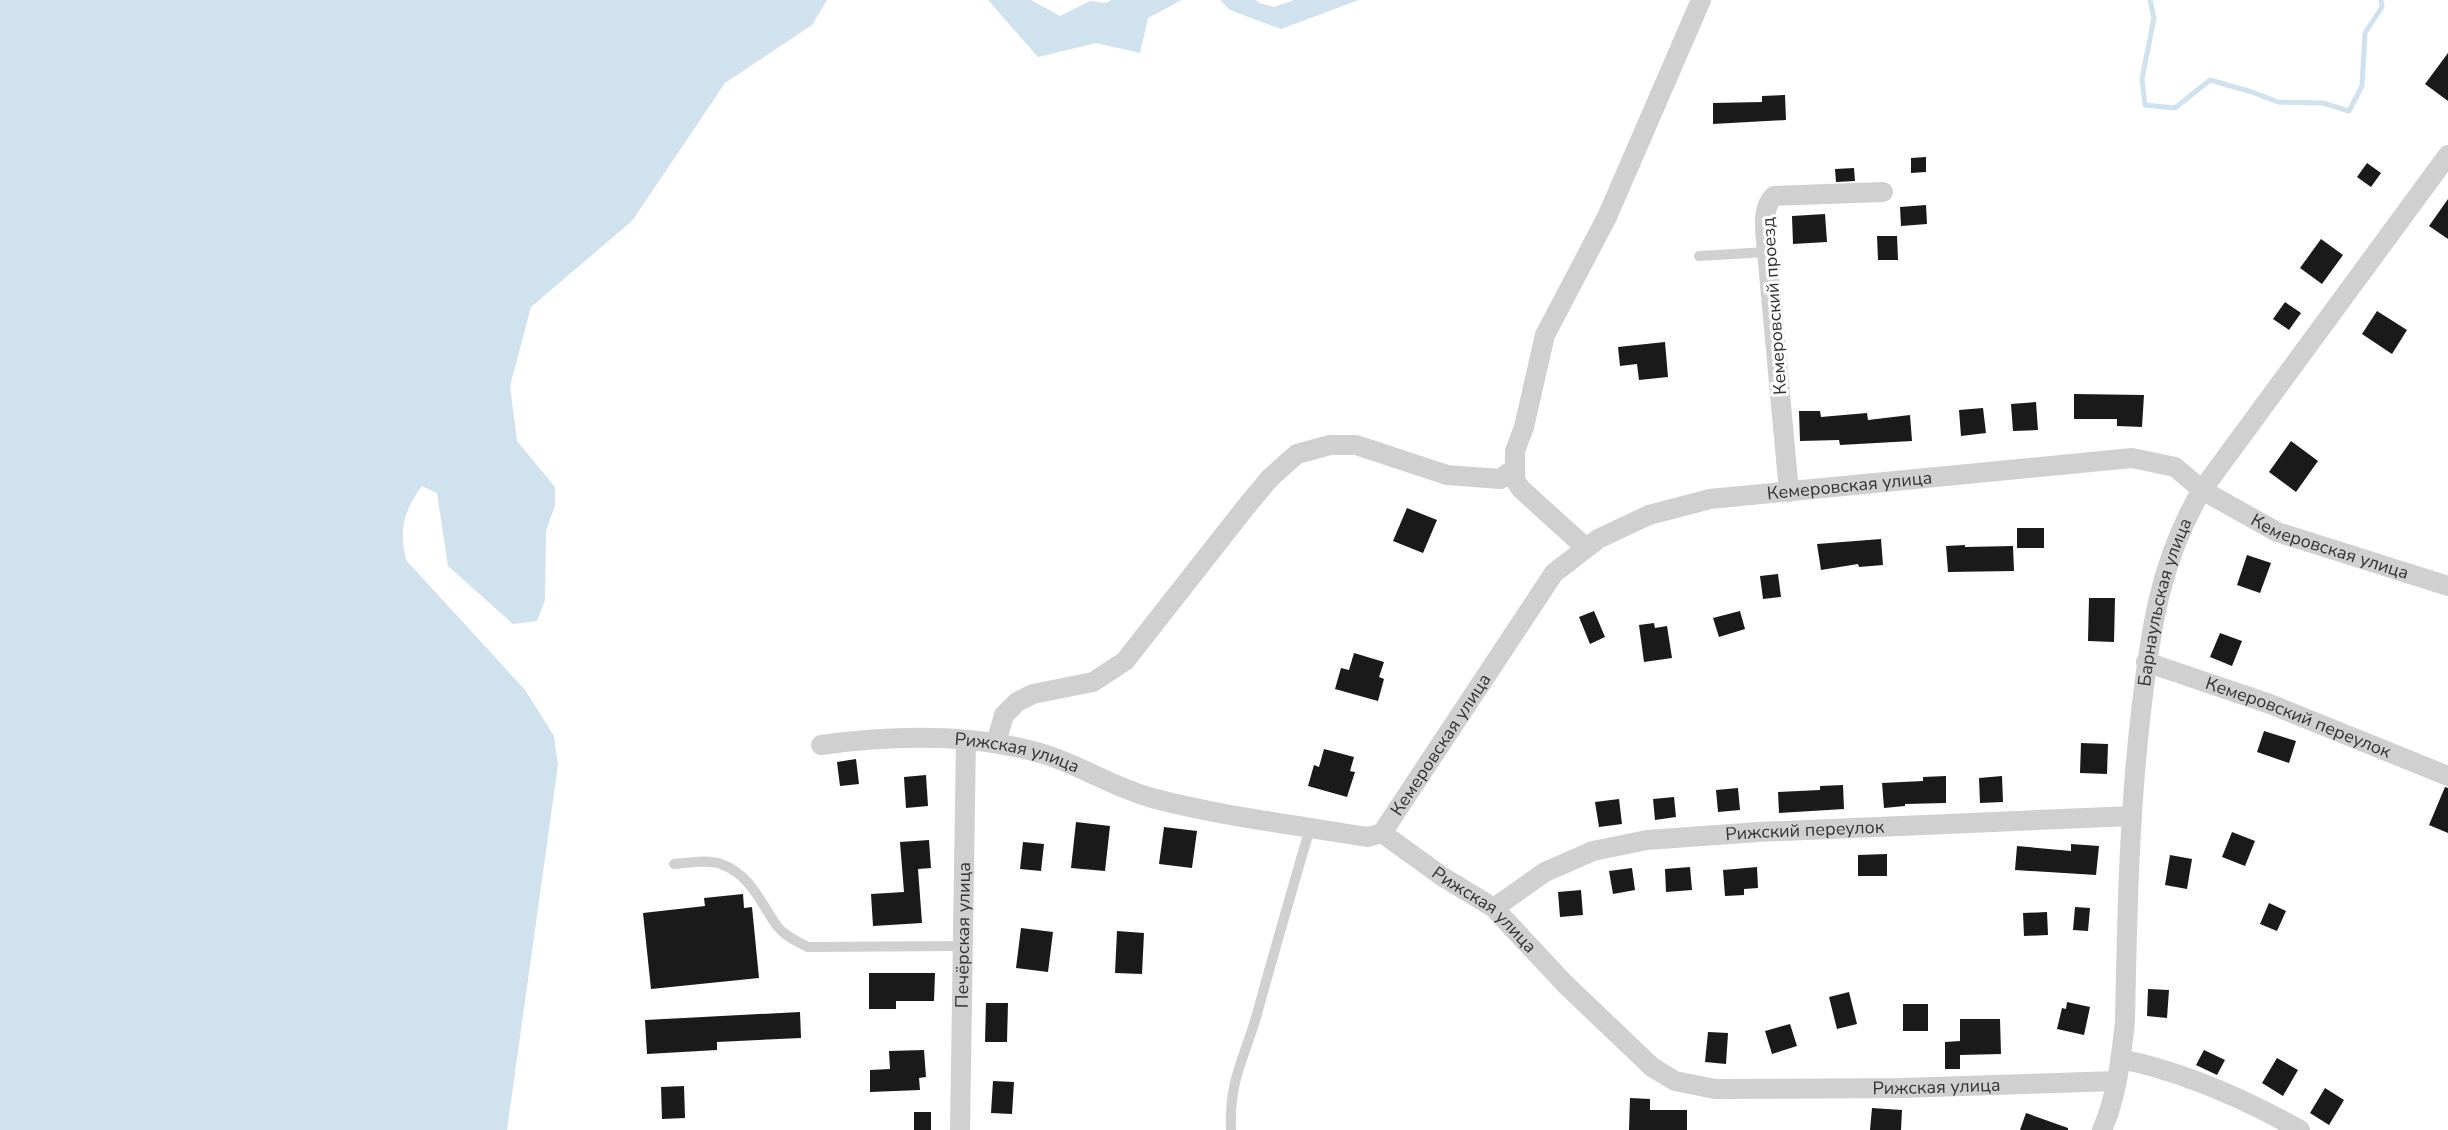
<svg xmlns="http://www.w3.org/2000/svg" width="2448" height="1130" font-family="'Nunito Sans',sans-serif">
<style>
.water{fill:#cfe2ee}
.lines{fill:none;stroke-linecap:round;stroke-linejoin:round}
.stream{stroke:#cfe2ee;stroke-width:5}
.building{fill:#1a1a1a}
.service{stroke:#d0d0d0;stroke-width:10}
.minor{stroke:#d0d0d0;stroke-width:20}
.labels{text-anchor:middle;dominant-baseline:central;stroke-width:6;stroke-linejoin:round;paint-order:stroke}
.street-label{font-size:18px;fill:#333;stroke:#fff}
</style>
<rect width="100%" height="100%" fill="#fff"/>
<g class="water">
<path d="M0 0H827L812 25 725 83 632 221 531 307 510 386 517 441 555 487V505L546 531 545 600 537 621 513 624 448 566 437 493 422 486C403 512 399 529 406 560L525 690 554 736 558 765 507 1130H0Z"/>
<path d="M988 0H1031L1060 16 1090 1 1106 3 1111 0H1182L1148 18 1140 53 1096 43 1038 57Z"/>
<path d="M1220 0H1256L1259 3 1274 7 1294 0H1359L1281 29 1230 10Z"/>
</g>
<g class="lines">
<path class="stream" d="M2150 0 2154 18 2142 79 2145 105 2175 108 2210 80 2252 92 2278 102 2323 103 2349 111 2362 86 2365 33 2382 7 2381 0"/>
</g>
<g class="building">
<path d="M2448 53V101L2425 84Z"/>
<path d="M1785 95 1786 120 1713 124V103L1762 102V96Z"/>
<path d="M1926 157V172L1911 173V158Z"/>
<path d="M2367 163 2381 173 2371 187 2357 177Z"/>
<path d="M1854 168 1855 181 1836 182 1835 169Z"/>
<path d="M2448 199V239L2429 226Z"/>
<path d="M1926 205 1927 224 1901 226 1900 207Z"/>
<path d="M1825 214 1827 242 1793 244 1792 216Z"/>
<path d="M1877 236H1897L1898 260H1878Z"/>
<path d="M2321 239 2343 255 2322 284 2300 268Z"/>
<path d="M2285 302 2301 313 2289 330 2273 319Z"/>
<path d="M2377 311 2407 330 2392 354 2362 334Z"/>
<path d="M1665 342 1668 377 1639 380 1637 364 1620 366 1618 347Z"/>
<path d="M2074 394 2144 395 2142 427 2117 426V419H2074Z"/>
<path d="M2036 402 2038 430 2013 431 2011 404Z"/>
<path d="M1983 408 1986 433 1961 436 1959 410Z"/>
<path d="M1799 411H1820L1821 417 1867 413 1868 420 1910 415 1912 441 1840 445 1839 440 1800 441Z"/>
<path d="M2291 441 2318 461 2296 492 2269 472Z"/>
<path d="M1407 508 1437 520 1423 553 1393 541Z"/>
<rect x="2017" y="528" width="27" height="20"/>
<path d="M1881 539 1883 565 1859 567 1858 564 1821 570 1817 544Z"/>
<path d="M1965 545V547L2013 546 2014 571 1948 572 1946 546Z"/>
<path d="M2247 555 2271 563 2260 593 2237 585Z"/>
<path d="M1778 574 1781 597 1763 599 1760 576Z"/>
<path d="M2089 598H2115L2114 642 2088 641Z"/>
<path d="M1594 611 1605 637 1590 644 1579 617Z"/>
<path d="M1740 611 1745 629 1719 637 1713 618Z"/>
<path d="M1654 623 1655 628 1667 626 1672 658 1644 662 1639 625Z"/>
<path d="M2220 633 2242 641 2232 666 2210 657Z"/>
<path d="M1354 653 1384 662 1379 677 1384 679 1378 701 1335 689 1341 668 1349 670Z"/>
<path d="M2264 731 2296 741 2289 763 2257 752Z"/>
<path d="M2081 743 2108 744 2107 774 2080 773Z"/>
<path d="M1324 749 1354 757 1350 771 1355 772 1347 797 1308 786 1314 765 1319 767Z"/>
<path d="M856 759 859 784 840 786 837 762Z"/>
<path d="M926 775 928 806 906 808 904 777Z"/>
<path d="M1946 776V803L1905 804V806L1884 808 1882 783 1923 781V777Z"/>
<path d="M2002 776 2003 802 1980 803 1979 778Z"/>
<path d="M1843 785 1844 809 1779 813 1778 792 1820 790V786Z"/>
<path d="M2445 787 2448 788V833L2429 825Z"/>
<path d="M1738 788 1740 810 1718 812 1716 790Z"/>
<path d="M1674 797 1676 817 1655 820 1653 799Z"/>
<path d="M1619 799 1622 824 1599 827 1595 802Z"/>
<path d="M1076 822 1110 826 1105 871 1071 868Z"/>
<path d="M1164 827 1197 831 1192 868 1159 864Z"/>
<path d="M2232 832 2255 841 2245 866 2222 857Z"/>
<path d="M929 840 931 868 918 869 922 923 873 926 871 894 904 892 900 842Z"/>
<path d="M1023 842 1044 844 1041 871 1020 869Z"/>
<path d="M2071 844 2099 846 2096 875 2015 870 2017 846 2071 851Z"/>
<path d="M1887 854V876H1858V855Z"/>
<path d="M2170 855 2192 859 2187 889 2165 885Z"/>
<path d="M1690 867 1692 890 1666 892 1665 869Z"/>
<path d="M1757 867 1758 888 1744 889V895L1725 896 1723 870Z"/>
<path d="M1632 868 1635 890 1613 894 1609 871Z"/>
<path d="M1581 890 1583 915 1560 917 1558 892Z"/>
<path d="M743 894 744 908 752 907 759 978 651 989 643 913 705 906 704 898Z"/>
<path d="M2269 903 2286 911 2277 931 2260 924Z"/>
<path d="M2075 907 2090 908 2088 931 2073 930Z"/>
<path d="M2047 912 2048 935 2024 936 2023 913Z"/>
<path d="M1021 928 1053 932 1048 972 1016 968Z"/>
<path d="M1117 931 1144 933 1142 974 1115 973Z"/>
<path d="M869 973H935L934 1001H896V1009H869Z"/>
<path d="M2148 989 2169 990 2167 1018 2147 1016Z"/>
<path d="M1849 992 1857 1024 1837 1029 1829 997Z"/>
<path d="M2067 1002 2090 1007 2084 1035 2057 1029 2062 1008 2066 1009Z"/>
<path d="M986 1003H1008L1007 1042H985Z"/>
<rect x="1903" y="1004" width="25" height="27"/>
<path d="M800 1012 801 1038 717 1042V1050L647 1054 645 1020Z"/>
<path d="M1960 1019H2000L2001 1054 1960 1055V1069H1945V1042L1960 1041Z"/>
<path d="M1790 1024 1797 1046 1772 1054 1765 1031Z"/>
<path d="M1708 1032 1728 1033 1726 1064 1705 1062Z"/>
<path d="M924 1050 926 1077 919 1078 920 1090 870 1092V1070L890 1069 889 1051Z"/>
<path d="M2204 1050 2225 1060 2217 1075 2196 1065Z"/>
<path d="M2277 1058 2298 1070 2283 1096 2262 1083Z"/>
<path d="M993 1081 1014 1082 1012 1114 991 1113Z"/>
<path d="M684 1086 685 1118 662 1119 661 1087Z"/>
<path d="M2325 1088 2344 1100 2329 1125 2310 1113Z"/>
<path d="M1630 1098 1650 1099V1110H1687V1130H1629Z"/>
<path d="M1872 1108 1902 1110 1901 1130H1870Z"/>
<rect x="914" y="1112" width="17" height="18"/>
<path d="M2026 1113 2068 1128V1130H2020Z"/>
</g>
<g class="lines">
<g class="service">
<path d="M1699 256 1767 252"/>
<path d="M674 864C688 863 708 859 721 864 751 875 760 902 777 926 785 936 796 941 808 947L963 946"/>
<path d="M1231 1130C1229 1079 1244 1060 1257 1014 1274 952 1292 890 1310 828"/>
</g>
<g class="minor">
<path d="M1789 492 1767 252C1766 235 1760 209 1774 196L1883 192"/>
<path d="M1585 547 1521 489 1515 480V451L1524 427 1545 335 1607 217 1701 0"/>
<path id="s1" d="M2146 662 2270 704 2448 776"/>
<path d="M996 743 1004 715 1017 702 1033 694 1093 682 1125 661 1245 508 1270 478 1297 454 1330 445H1356L1447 475 1500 479 1514 469"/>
<path id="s2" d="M821 745C894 735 976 733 1047 755 1083 767 1115 788 1152 798 1216 815 1283 823 1348 834L1368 837 1382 833 1443 877 1494 908 1565 984 1652 1067 1675 1081 1715 1089 1902 1088 2117 1081"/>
<path id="s3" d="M1382 833 1554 573 1598 539 1649 515 1710 499 2132 458 2175 467 2202 490 2277 532 2448 586"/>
<path id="s4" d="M1494 908 1545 872 1593 851 1647 840 1758 832 2132 816"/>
<path d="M2121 1059C2185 1072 2243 1098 2300 1130"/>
<path id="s5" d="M960 1130 966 740"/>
<path id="s6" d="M2102 1130C2117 1096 2121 1058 2125 1021 2127 918 2129 814 2141 712 2150 632 2160 560 2202 490L2448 155"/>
</g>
</g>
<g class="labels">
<g class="street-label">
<text transform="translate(1774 306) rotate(-94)">Кемеровский проезд</text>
<text stroke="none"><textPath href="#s3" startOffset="627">Кемеровская улица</textPath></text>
<text stroke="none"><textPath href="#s3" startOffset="1131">Кемеровская улица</textPath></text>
<text stroke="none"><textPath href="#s6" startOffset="534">Барнаульская улица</textPath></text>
<text stroke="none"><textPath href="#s1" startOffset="162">Кемеровский переулок</textPath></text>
<text stroke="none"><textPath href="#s3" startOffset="106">Кемеровская улица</textPath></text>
<text stroke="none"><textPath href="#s2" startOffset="198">Рижская улица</textPath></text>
<text stroke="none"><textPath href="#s4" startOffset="328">Рижский переулок</textPath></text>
<text stroke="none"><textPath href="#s2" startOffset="704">Рижская улица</textPath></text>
<text stroke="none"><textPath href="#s5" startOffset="195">Печёрская улица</textPath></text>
<text stroke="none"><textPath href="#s2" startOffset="1224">Рижская улица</textPath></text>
</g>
</g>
</svg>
